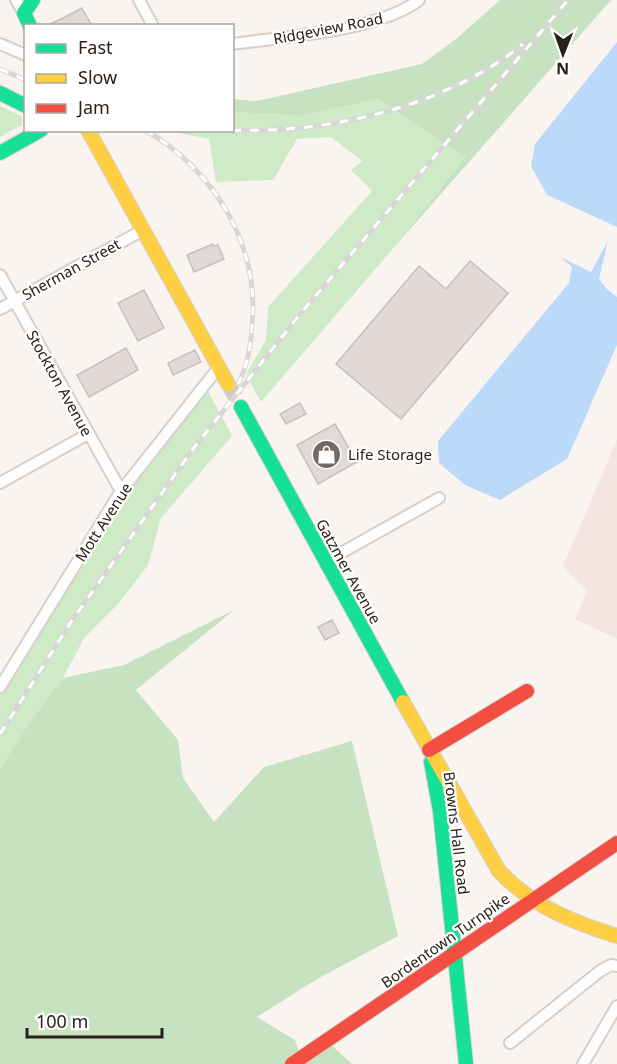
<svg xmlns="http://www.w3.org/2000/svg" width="617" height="1064" font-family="'Noto Sans',sans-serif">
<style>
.built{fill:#f4e6de}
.green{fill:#cfeac7}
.forest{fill:#c7e2c0}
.water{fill:#bbdaf9}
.building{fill:#e2d9d7;stroke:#c7bfbd;stroke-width:1.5}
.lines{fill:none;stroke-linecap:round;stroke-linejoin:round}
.secondary-tunnel{stroke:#d0cac6;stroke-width:15;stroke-dasharray:15 8;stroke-linecap:butt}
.street-casing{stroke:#d6cfca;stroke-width:14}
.fast-casing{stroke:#d6cfca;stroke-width:16}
.slow-casing{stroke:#d6cfca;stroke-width:16}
.jam-casing{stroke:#d6cfca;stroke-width:16}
.street{stroke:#fefdfd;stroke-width:10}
.fast{stroke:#16e098;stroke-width:14}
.slow{stroke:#ffcf43;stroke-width:14}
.jam{stroke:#f24e42;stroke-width:14}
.rail-casing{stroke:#d9d7d6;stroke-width:5}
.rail{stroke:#fff;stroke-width:3;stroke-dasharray:9;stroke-linecap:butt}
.labels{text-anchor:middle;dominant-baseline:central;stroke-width:4.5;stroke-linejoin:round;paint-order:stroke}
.street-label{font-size:15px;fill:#29201a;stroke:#fff}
.poi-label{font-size:15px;fill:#29201a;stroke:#fff;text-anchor:start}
</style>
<rect width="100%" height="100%" fill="#faf4f1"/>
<path class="built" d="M617 439V639L575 619 587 591 563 566Z"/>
<g class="green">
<path d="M378 99 465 157 390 252 261 402 246 374 266 340 268 307 372 191 351 170 362 161 331 137 297 139 273 180 216 182 209 139 168 131 232 130 233 112 302 116Z"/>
<path d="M0 106 22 116V125L0 137Z"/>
<path d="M207 389 232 436 161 518 148 565 118 604 84 638 63 678 34 716 0 768V683L123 490Z"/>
</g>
<g class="forest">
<path d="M500 0H611L390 252 465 157 378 99 302 116 233 112V99L257 101 422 64 456 39Z"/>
<path d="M234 610 136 690 178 740 183 778 214 822 264 767 352 741 398 936 317 979 257 1017 295 1040 301 1057 327 1041 352 1064H0V768L34 716 63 678 124 665Z"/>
</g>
<g class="water">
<path d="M617 42V227L547 195 531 166 535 144Z"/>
<path d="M608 241 599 279 607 289 617 297V345L567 459 500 500 465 485 439 463 438 441 569 283 572 267 560 257 591 272Z"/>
</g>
<g class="building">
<path d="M82 8 92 26H46L63 18Z"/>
<path d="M213 244 214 246 218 245 224 259 194 272 187 255Z"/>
<path d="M470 261 508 293 401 419 336 364 419 266 446 289Z"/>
<path d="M144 290 164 328 138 341 118 303Z"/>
<path d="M126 348 138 370 89 397 77 375Z"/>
<path d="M195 350 201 362 173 375 168 363Z"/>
<path d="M300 403 306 414 286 424 280 414Z"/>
<path d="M335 424 357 462 318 484 297 445Z"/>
<path d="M332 620 339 633 325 640 318 627Z"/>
</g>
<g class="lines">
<path class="secondary-tunnel" d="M228 384 241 407"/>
<defs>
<g id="street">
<path d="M16 0 24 13"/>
<path d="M139 0 153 26"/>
<path d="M0 44 26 55"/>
<path d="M232 44C283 37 379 31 419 0"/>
<path d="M0 275 121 491"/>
<path d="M0 309 143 230"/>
<path d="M0 483 88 434"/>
<path d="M325 562 439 498"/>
<path d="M0 687 121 491 219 367"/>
<path d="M510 1043 600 971 611 965 617 966"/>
<path d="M583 1064 617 1006"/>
</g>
<g id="fast">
<path d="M30 26 24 13 33 0"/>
<path d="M0 93 26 106"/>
<path d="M0 153 41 130"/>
<path d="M241 407 403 702"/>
<path d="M431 762 440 811 466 1064"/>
</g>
<g id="slow">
<path d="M88 130 228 384"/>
<path d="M403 702 499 871C532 906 572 922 617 936"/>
</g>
<g id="jam">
<path d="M429 750 527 691"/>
<path d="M292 1064 617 843"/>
</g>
</defs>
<use href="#street" class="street-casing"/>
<use href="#fast" class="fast-casing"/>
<use href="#slow" class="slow-casing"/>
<use href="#jam" class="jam-casing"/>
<use href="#street" class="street"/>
<use href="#fast" class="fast"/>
<use href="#slow" class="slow"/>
<use href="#jam" class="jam"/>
<defs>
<g id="rail">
<path d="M0 69 26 80"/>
<path d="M145 130C215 171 260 245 252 326 251 346 247 367 238 384"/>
<path d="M232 130C329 134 447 106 523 44"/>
<path d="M0 734 71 622 193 449 301 313 568 0"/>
</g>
</defs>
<use href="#rail" class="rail-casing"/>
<use href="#rail" class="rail"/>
</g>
<defs>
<symbol id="shop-disc" viewBox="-11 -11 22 22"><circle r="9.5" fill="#726a65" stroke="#fff"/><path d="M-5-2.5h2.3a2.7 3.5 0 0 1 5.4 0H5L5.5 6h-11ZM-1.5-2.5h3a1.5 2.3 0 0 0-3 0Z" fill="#fff"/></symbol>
</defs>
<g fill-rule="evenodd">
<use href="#shop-disc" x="310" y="438" width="33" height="33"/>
</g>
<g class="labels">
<g class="street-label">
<text transform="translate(328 28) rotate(-11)">Ridgeview Road</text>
<text transform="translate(71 269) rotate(-29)">Sherman Street</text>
<text transform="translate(60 383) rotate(61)">Stockton Avenue</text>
<text transform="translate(103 522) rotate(-57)">Mott Avenue</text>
<text transform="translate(349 571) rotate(61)">Gatzmer Avenue</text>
<text transform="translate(457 833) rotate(83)">Browns Hall Road</text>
<text transform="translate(445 940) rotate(-35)">Bordentown Turnpike</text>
</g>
<g class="poi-label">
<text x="348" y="454">Life Storage</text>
</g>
</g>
<rect x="24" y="24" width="210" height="108" fill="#ffffff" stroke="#a9a6a3" stroke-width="1.5"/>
<rect x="36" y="44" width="30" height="9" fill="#16e098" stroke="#a9a6a3" stroke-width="1.5"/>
<text x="78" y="54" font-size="18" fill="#29201a">Fast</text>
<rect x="36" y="74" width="30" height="9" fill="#ffcf43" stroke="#a9a6a3" stroke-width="1.5"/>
<text x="78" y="84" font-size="18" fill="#29201a">Slow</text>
<rect x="36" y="104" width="30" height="9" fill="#f24e42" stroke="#a9a6a3" stroke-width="1.5"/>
<text x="78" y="114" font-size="18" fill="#29201a">Jam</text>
<g transform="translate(563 54) rotate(181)" stroke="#ffffff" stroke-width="4.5" paint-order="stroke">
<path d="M0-4.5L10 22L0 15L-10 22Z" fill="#29201a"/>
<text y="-9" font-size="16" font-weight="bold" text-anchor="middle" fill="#29201a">N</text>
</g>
<path d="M27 1028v9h135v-9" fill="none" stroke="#29201a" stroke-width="3"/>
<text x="36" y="1028" font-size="18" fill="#29201a" stroke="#ffffff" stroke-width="4.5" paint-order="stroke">100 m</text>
</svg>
